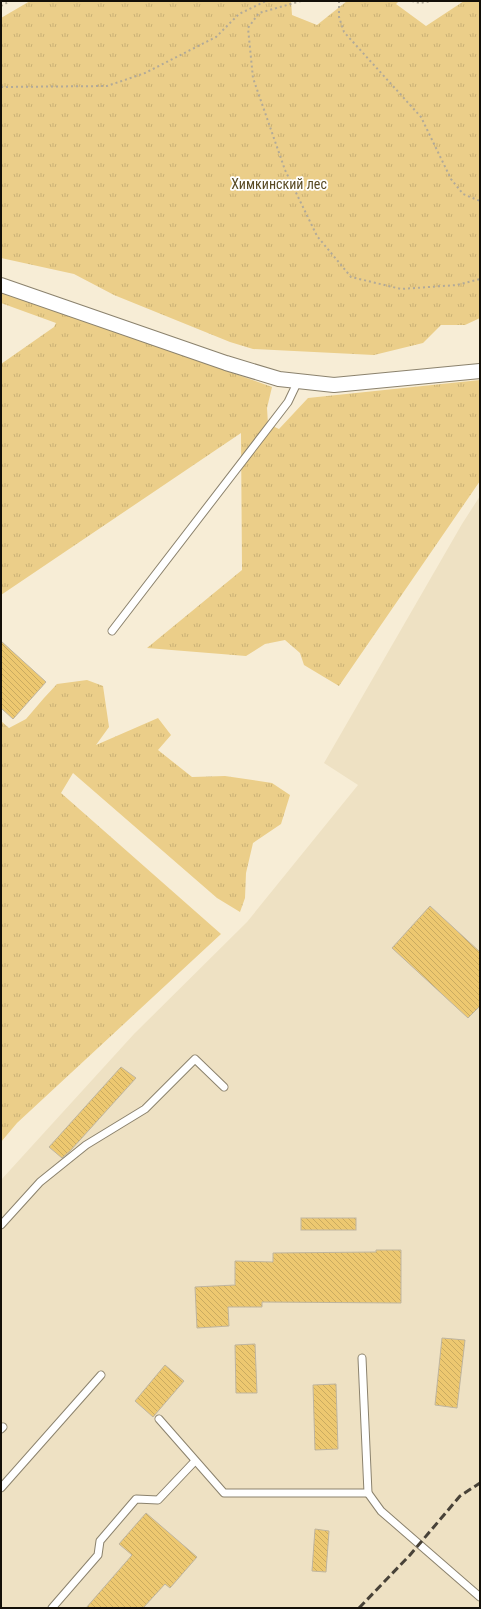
<svg xmlns="http://www.w3.org/2000/svg" width="481" height="1609" font-family="'Roboto Condensed',sans-serif">
<style>
.built{fill:#eee1c3}
.park{fill:url(#park-tufts)}
.building{fill:url(#building-back-hatch);stroke:#bfb59f}
.lines{fill:none;stroke-linecap:round;stroke-linejoin:round}
.lane-casing{stroke:#8b826d;stroke-width:9}
.street-casing{stroke:#8b826d;stroke-width:16}
.path{stroke:#b2aa98;stroke-width:2;stroke-dasharray:2 3;stroke-linecap:butt}
.lane{stroke:#fff;stroke-width:7}
.street{stroke:#fff;stroke-width:14}
.rail{stroke:#484238;stroke-width:3;stroke-dasharray:8 4;stroke-linecap:butt}
.labels{text-anchor:middle;dominant-baseline:central;stroke-width:3.5;stroke-linejoin:round;paint-order:stroke}
.park-label{font-size:14px;fill:#594a24;stroke:#fff}
</style>
<defs>
<pattern id="park-tufts" width="24" height="20" patternUnits="userSpaceOnUse"><rect width="24" height="20" fill="#ebce89"/><path d="M3 7l-1-3M5 7V3M7 7l1-3M15 17l-1-3M17 17v-4M19 17l1-3" fill="none" stroke="#c9b075"/></pattern>
<pattern id="building-back-hatch" width="6" height="6" patternUnits="userSpaceOnUse"><rect width="6" height="6" fill="#edc870"/><path d="M-1 5l2 2M0 0l6 6M5-1l2 2" fill="none" stroke="#caab60"/></pattern>
</defs>
<rect width="100%" height="100%" fill="#f7edd6"/>
<path class="built" d="M480 496V1608H1V1180L134 1034 247 922 358 785 324 763 462 524Z"/>
<g class="park">
<path d="M30 1H291L292 15 317 25 347 1H399L396 4 426 26 464 1H480V318L465 325H441L423 343 374 355 253 349 230 342 114 295 74 274 1 258V18Z"/>
<path d="M1 291 272 387 267 408 268 424 279 429 308 398 480 380V481L339 686 304 665 300 653 285 640 265 644 246 656 147 648 242 570 241 433 1 595V364L54 327 56 323 1 303Z"/>
<path d="M87 680 103 686 109 727 96 745 158 718 171 735 158 750 192 777 225 776 272 783 290 795 281 824 253 843 246 873 245 898 240 912 217 898 73 773 61 793 221 934 17 1123 1 1142V721L9 728 26 719 44 698 57 684Z"/>
</g>
<g class="building">
<path d="M1 641 46 682 13 719 1 708Z"/>
<path d="M430 906 480 952V1006L468 1018 392 948Z"/>
<path d="M121 1067 136 1078 70 1151 62 1158 49 1147Z"/>
<rect x="301" y="1218" width="55" height="12"/>
<path d="M376 1250H401V1303L262 1302V1307H228L229 1326 197 1328 195 1287 235 1285V1261L273 1262V1253L376 1252Z"/>
<path d="M442 1338 465 1340 457 1408 435 1405Z"/>
<path d="M255 1344 257 1393H236L235 1345Z"/>
<path d="M165 1365 184 1381 153 1417 135 1401Z"/>
<path d="M336 1384 338 1449 315 1450 313 1385Z"/>
<path d="M146 1513 197 1557 170 1588 165 1584 143 1608H86L132 1555 119 1544Z"/>
<path d="M315 1529 329 1531 326 1572 312 1571Z"/>
</g>
<g class="lines">
<defs>
<g id="lane">
<path d="M112 631 288 402 298 381"/>
<path d="M1 1225 40 1182 86 1145 145 1109 195 1059 224 1087"/>
<path d="M362 1358 368 1493 381 1511 480 1597"/>
<path d="M159 1419 224 1493H368"/>
<path d="M1 1429 3 1427"/>
<path d="M1 1488 101 1375"/>
<path d="M52 1608 98 1555 100 1541 136 1499 158 1500 195 1461"/>
</g>
<path id="street" d="M1 285 226 363 279 379 334 385 480 371"/>
</defs>
<use href="#lane" class="lane-casing"/>
<use href="#street" class="street-casing"/>
<g class="path">
<path d="M301 1 259 13 248 28 253 78 285 170 317 236 351 277 401 289 457 285 480 279"/>
<path d="M339 1V17L344 32 421 117 451 179 463 194 480 201"/>
<path d="M412 1 420 3 432 1"/>
<path d="M1 6 10 1"/>
<path d="M1 87 107 86 145 73 216 37 239 14 266 1"/>
</g>
<use href="#lane" class="lane"/>
<use href="#street" class="street"/>
<path class="rail" d="M359 1608 410 1555 460 1496 480 1483"/>
</g>
<g class="labels">
<g class="park-label">
<text x="279" y="184">Химкинский лес</text>
</g>
</g>
<rect width="481" height="1609" fill="none" stroke="#130f08" stroke-width="4"/>
</svg>
